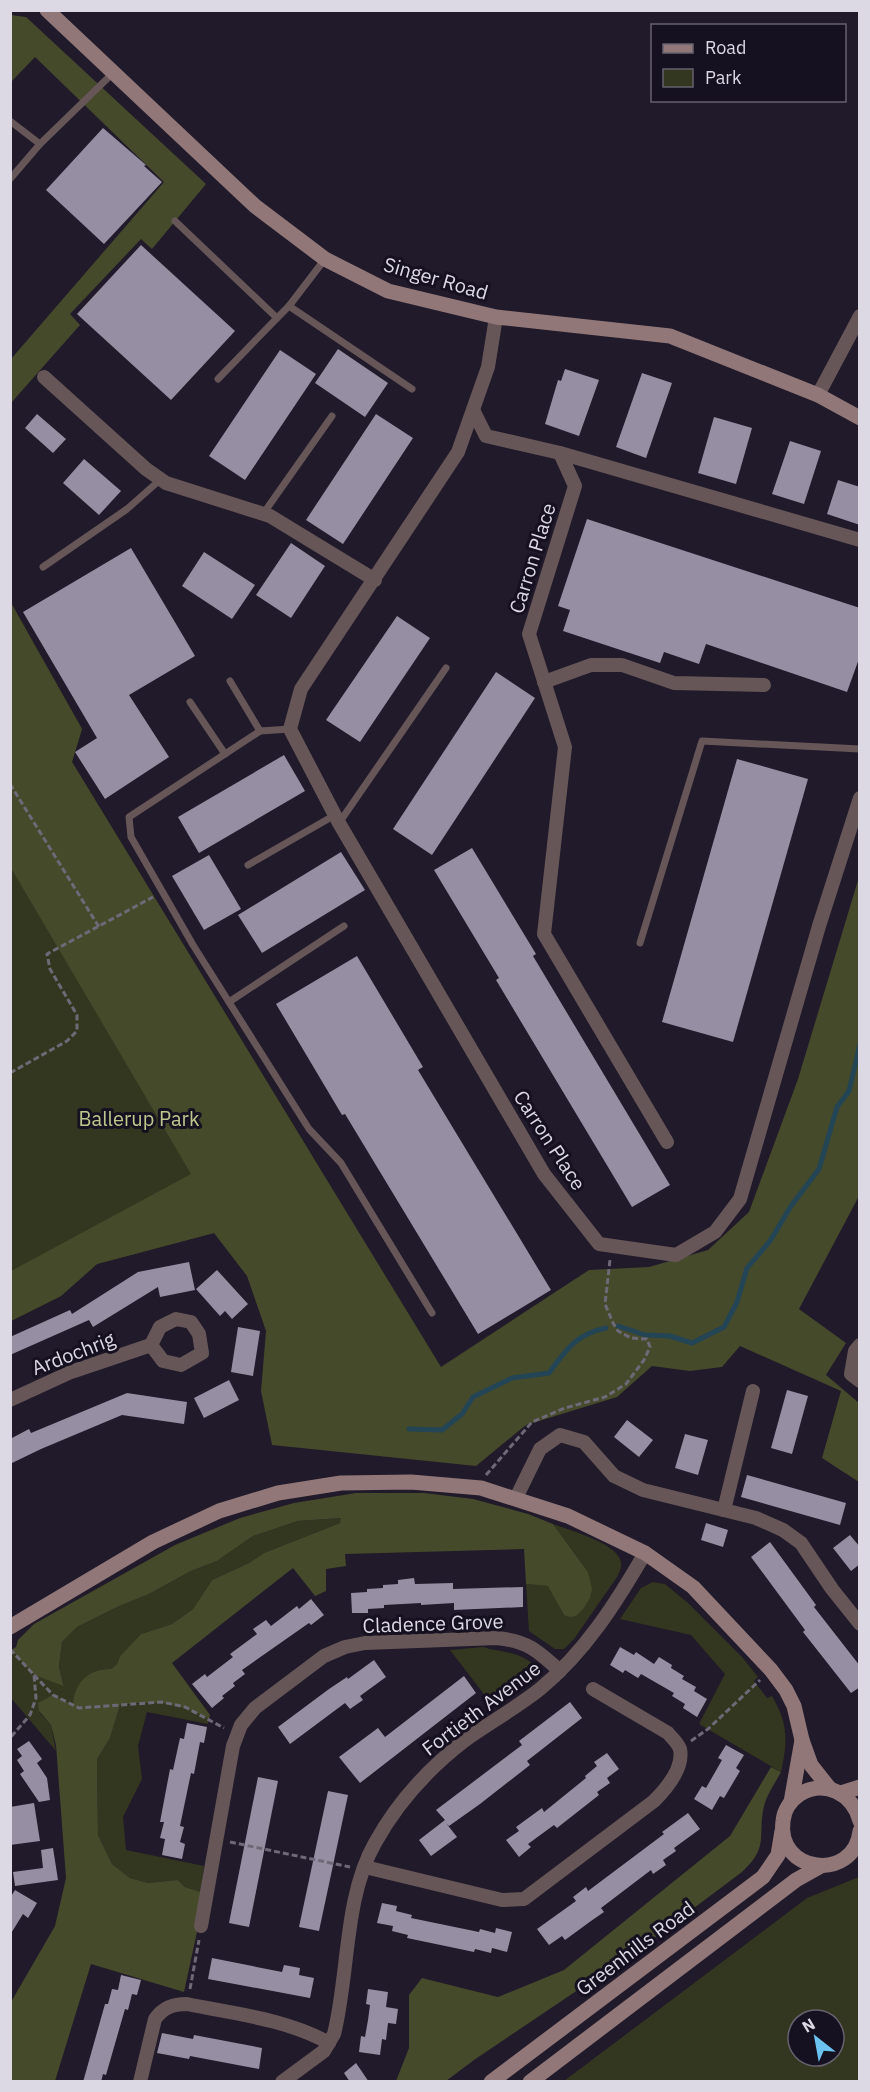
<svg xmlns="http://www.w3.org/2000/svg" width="870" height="2092" font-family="'IBM Plex Sans',sans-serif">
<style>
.green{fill:#33371f;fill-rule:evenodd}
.forest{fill:#454a2b}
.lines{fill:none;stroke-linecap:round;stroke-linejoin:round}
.stream{stroke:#234556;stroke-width:5}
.building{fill:#968ea3}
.path{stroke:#6e6977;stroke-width:3;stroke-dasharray:6 3;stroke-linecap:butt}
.lane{stroke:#675657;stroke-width:7}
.street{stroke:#675657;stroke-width:14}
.secondary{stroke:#917778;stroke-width:15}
.labels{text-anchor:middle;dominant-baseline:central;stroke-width:6;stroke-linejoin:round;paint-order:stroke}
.street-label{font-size:20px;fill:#ddd9e4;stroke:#161120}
.park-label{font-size:20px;fill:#bdc88d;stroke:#161120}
</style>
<rect width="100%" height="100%" fill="#201a2a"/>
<g class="green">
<path d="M10 601 82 729 72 762 313 1157 214 1233 97 1264 61 1296 11 1321Z"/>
<path d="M342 1518 340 1523 264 1553 249 1563 212 1580 193 1609 172 1624 141 1634 120 1656 117 1664 111 1669C89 1668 74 1684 74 1705L39 1712 51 1725 56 1751 11 1698 10 1649 34 1675 64 1685 59 1667 62 1642 77 1627 117 1607 149 1594 191 1571 217 1561 253 1536 298 1521Z"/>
<path d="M553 1524C569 1530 613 1542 620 1559 623 1566 620 1571 617 1577L574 1639 564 1649H555L529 1631 526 1584 549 1586 564 1615 588 1572Z"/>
<path d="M653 1582 665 1584 688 1603 742 1657 758 1677 754 1681 767 1698 772 1696C788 1723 788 1741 781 1772L699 1724 725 1674 691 1635 620 1619 641 1588Z"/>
<path d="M483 1647C502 1653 520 1651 535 1666L537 1673 531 1680 493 1706 450 1650Z"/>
<path d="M162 1702 185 1707 209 1719 208 1724 147 1712 138 1746 142 1779 123 1817 126 1850 204 1866 201 1892 185 1887 178 1880 148 1883 130 1878 112 1864 98 1835 97 1759 110 1738 120 1705Z"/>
<path d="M859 1877V2081H564L807 1898ZM798 2020H834V2056H798Z"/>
</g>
<g class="forest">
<path d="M11 15 26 17 206 184 152 249 141 239 70 314 80 325 11 403V359L164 182 35 57 11 82Z"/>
<path d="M10 601 82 729 72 762 441 1367 589 1270 649 1267 708 1250 749 1212 798 1079 859 877V1196L799 1309 846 1343 826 1375 859 1403V1482L822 1458 841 1391 740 1346 722 1367 690 1371 652 1366 617 1397 526 1425 476 1466 272 1445 261 1391 266 1331 247 1276 214 1233 97 1264 61 1296 11 1321V1271L191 1174 11 868Z"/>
<path d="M356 1493H424L473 1499 528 1514 553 1524 588 1572 592 1589 590 1598 583 1609 576 1616 570 1617 564 1615 548 1586 526 1584 524 1549 345 1554 346 1566 326 1569V1591L315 1596 293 1568 172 1663 210 1715 209 1719C174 1701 159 1701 120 1705L110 1738 97 1759 98 1835 112 1864 130 1878 148 1883 178 1880 185 1887 201 1892 197 1932 184 1992 91 1964 55 2081 11 2082V2002L55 1926 66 1878 56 1745 51 1725 39 1711 38 1703 53 1695 73 1705C74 1683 89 1668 111 1669L117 1664 120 1656 141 1634 172 1624 193 1609 212 1580 249 1563 264 1553 340 1523 341 1518 298 1521 253 1536 217 1561 191 1571 149 1594 117 1607 77 1627 62 1642 59 1667 64 1686 34 1675 11 1650 16 1647 18 1640 34 1624 175 1545 240 1518 294 1503Z"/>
<path d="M771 1767 781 1772C775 1783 767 1795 764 1806 757 1837 770 1846 742 1872L646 1944 474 2060 446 2081H396L409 2048V1995L422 1978 498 1997 564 1970 730 1836Z"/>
</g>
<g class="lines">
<g class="stream">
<path d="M618 1326 645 1335 670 1336 692 1343 724 1327 737 1302 747 1268 770 1241 791 1206 819 1169 837 1107 849 1091 860 1044"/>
<path d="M409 1429 442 1430 462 1414 473 1397 512 1378 549 1373C566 1350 576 1334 606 1328"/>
</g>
</g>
<g class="building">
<path d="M103 128 146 165 144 166 162 182 104 244 46 190Z"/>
<path d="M141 245 235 331 171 400 77 314Z"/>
<path d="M338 349 388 383 365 417 315 383Z"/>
<path d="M280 350 316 374 245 480 209 456Z"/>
<path d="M565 369 599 380 579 436 545 424 558 380 561 381Z"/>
<path d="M642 373 672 383 646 458 616 447Z"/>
<path d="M37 414 66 439 53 453 25 428Z"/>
<path d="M376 414 413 438 343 544 306 520Z"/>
<path d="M714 417 752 428 736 484 698 473Z"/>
<path d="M790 441 821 451 804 504 772 494Z"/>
<path d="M84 459 121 491 99 515 63 483Z"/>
<path d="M838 480 860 487V525L827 514Z"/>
<path d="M587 519 860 608V656L847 692 706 644 699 664 664 652 660 663 563 631 570 610 558 606Z"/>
<path d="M291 543 325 566 291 618 256 595Z"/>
<path d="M131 548 195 656 129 695 169 757 105 799 75 752 97 738 23 612Z"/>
<path d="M204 552 255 585 232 619 182 586Z"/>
<path d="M397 616 430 638 360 742 326 720Z"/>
<path d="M496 672 535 698 432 855 393 829Z"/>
<path d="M284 755 305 791 199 853 178 817Z"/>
<path d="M737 759 808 779 733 1042 662 1022Z"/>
<path d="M472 848 536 954 533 956 670 1185 632 1207 496 980 499 978 434 870Z"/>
<path d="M341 852 365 890 262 953 238 915Z"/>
<path d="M209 855 241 909 204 930 172 876Z"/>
<path d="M357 956 423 1067 418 1070 551 1290 478 1334 345 1114 342 1115 276 1004Z"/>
<path d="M189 1262 195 1290 160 1297 158 1287 93 1327 89 1320 10 1355V1337L70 1310 72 1314 138 1272Z"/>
<path d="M217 1270 248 1304 232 1319 225 1311 220 1316 196 1289Z"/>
<path d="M238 1327 260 1331 253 1376 231 1372Z"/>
<path d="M229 1380 239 1400 204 1418 194 1398Z"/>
<path d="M787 1390 808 1396 792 1454 771 1448Z"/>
<path d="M127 1393 187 1402 184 1424 122 1415 41 1449 10 1464V1439L29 1429 31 1433Z"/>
<path d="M627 1420 653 1440 639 1457 614 1437Z"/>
<path d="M685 1434 708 1440 698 1475 675 1468Z"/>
<path d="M747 1475 846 1503 840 1525 741 1497Z"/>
<path d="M706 1523 728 1530 723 1547 701 1540Z"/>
<path d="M850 1535 860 1547V1564L851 1571 833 1548Z"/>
<path d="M770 1542 816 1605 814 1607 860 1666V1687L851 1693 803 1632 805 1630 751 1557Z"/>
<path d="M414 1578 415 1584 453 1583V1589L523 1587V1607L454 1610V1603L421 1605V1603L384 1605V1608L368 1609V1613H352L351 1593 367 1592V1589L383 1588V1585L398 1584V1580Z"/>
<path d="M311 1599 324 1615 311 1625 309 1623 242 1670 245 1674 233 1683 235 1686 222 1696 224 1698 212 1708 192 1684 205 1674 207 1677 233 1657 230 1654 257 1634 253 1629 266 1620 271 1626 297 1606 299 1609Z"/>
<path d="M620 1647 634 1655 636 1652 654 1664 659 1657 672 1665 671 1668 684 1676 682 1679 696 1687 694 1691 707 1699 697 1717 683 1708 685 1704 672 1696 674 1693 641 1674 638 1678 625 1670 623 1673 610 1665Z"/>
<path d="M374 1660 386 1677 360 1696 363 1700 350 1709 345 1703 290 1744 278 1727 329 1689 347 1677 348 1679Z"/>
<path d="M464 1676 476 1693 360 1783 339 1757 378 1728 385 1737Z"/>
<path d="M570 1702 582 1718 527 1761 530 1765 480 1804 449 1826 446 1823 457 1837 431 1856 419 1840 445 1820 436 1810 522 1745 519 1741Z"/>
<path d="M187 1723 207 1727 204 1743 200 1742 194 1774 191 1773 180 1826 184 1827 180 1842 185 1844 182 1859 162 1855 165 1839 160 1838 164 1822H160L170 1769 173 1770 180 1738 184 1739Z"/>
<path d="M29 1741 42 1759 37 1763 47 1778 50 1800 39 1802 20 1774 24 1771 17 1760 22 1756 17 1749Z"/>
<path d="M726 1745 744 1755 736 1768 740 1771 724 1798 720 1796 712 1810 694 1799 702 1786 706 1788 722 1760 718 1758Z"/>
<path d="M607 1753 619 1769 607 1778 610 1783 597 1792 599 1795 557 1828 554 1825 528 1844 531 1847 519 1857 506 1840 519 1831 516 1827 542 1808 544 1812 586 1778 585 1776 597 1766 594 1762Z"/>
<path d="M258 1777 278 1781 249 1927 229 1923Z"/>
<path d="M328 1791 348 1795 319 1931 299 1927Z"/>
<path d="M34 1803 40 1841 10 1845V1807Z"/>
<path d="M688 1813 700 1829 674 1848 676 1851 663 1860 666 1865 653 1874 651 1870 601 1908 604 1912 591 1921 565 1940 562 1936 549 1945 537 1929 576 1901 573 1897 586 1887 588 1891 664 1834 662 1832Z"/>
<path d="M53 1848 58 1880 15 1886 13 1872 43 1868 41 1850Z"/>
<path d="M15 1890 37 1903 28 1918 23 1914 10 1935V1898Z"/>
<path d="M382 1903 397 1906 396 1911 412 1915 411 1918 479 1932 480 1929 495 1933 496 1928 512 1932 507 1952 492 1948 491 1953 475 1949 474 1952 407 1938 408 1935 392 1931 393 1926 377 1923Z"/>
<path d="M212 1958 282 1972 284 1965 300 1968 299 1975 314 1978 310 1998 208 1979Z"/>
<path d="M121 1975 141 1980 137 1995 132 1994 128 2010 125 2009 106 2075 103 2074 101 2082H83L105 2004H108L112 1989 118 1990Z"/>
<path d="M368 1989 388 1992 386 2007 398 2009 396 2024 388 2023 386 2040 382 2039 380 2055 359 2052 361 2036 365 2037 368 2020 370 2005 366 2004Z"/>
<path d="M162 2033 193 2039 194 2035 262 2048 259 2069 190 2056 189 2059 157 2053Z"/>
<path d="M356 2063 369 2082H350L344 2073Z"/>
</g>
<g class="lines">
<g class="path">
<path d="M10 784 99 927"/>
<path d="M10 1073 67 1041 77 1031V1015L50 969 47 954 153 897"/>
<path d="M486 1475 532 1422 565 1408 605 1397 626 1384 644 1360 650 1347 647 1339 631 1338 618 1331 613 1323 605 1304 610 1260"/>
<path d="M10 1649 34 1675 36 1698 30 1715 10 1738"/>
<path d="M34 1675 53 1695 79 1708 162 1702 185 1707 224 1728"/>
<path d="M691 1741 708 1729 760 1680"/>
<path d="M230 1842 350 1867"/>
<path d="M190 1989 199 1940"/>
</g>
<g class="lane">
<path d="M10 121 40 144 113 73"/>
<path d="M10 179 40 144"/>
<path d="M175 221 277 318 289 306"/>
<path d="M325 259 289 306 412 389"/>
<path d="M218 379 277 318"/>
<path d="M263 514 332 416"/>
<path d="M43 567 127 509 161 479"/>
<path d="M230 681 260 731"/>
<path d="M190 702 225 754"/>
<path d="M290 729 260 731 129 817 131 837 193 945 309 1129 341 1163 432 1313"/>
<path d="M339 823 446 668"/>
<path d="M248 865 335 815"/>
<path d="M640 943 702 741 860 749"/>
<path d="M229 1002 344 926"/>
</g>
<g class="street">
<path d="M496 317 488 367 458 452 301 689 290 729 339 823 544 1174 599 1244 676 1255 715 1232 740 1199 819 926 860 798"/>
<path d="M44 377 146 469 166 483 270 516 375 580"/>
<path d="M818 395 860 316"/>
<path d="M473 410 486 436 560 453 575 486 529 634 565 747 544 934 667 1142"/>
<path d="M560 453 860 540"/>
<path d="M544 682 591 665H622L674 683 764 685"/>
<path d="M176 1319 191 1322 199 1334 202 1353 181 1365 163 1361 151 1345 160 1327Z"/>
<path d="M860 1345 855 1351 851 1374 860 1381"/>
<path d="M10 1400 71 1372 151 1345"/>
<path d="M516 1498 540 1449 560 1435 584 1442 614 1476 643 1490 756 1518 783 1530 801 1543 832 1589 860 1624"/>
<path d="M724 1510 753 1391"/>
<path d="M365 1867 502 1900 524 1899 654 1801C666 1789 684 1768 680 1749 678 1743 672 1738 668 1733L593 1689"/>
<path d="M201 1926 233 1746 241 1725 255 1708 324 1656 345 1647 365 1643 497 1638C528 1641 538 1651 560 1671"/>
<path d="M140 2082 155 2019C163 2008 172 2004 187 2004 235 2014 286 2019 329 2043"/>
<path d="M282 2082 324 2051 334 2034C349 1975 344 1897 375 1843 397 1803 428 1769 464 1741 489 1723 516 1708 540 1689 585 1652 616 1603 645 1553"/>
</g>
<g class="secondary">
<path d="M47 10 255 206 325 259 388 291 496 317 670 336 818 395 860 418"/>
<path d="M10 1627 153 1542 219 1511 278 1493 341 1483 411 1482 481 1488 568 1516 645 1553 693 1587 771 1670 786 1690 794 1706 802 1740 811 1765 830 1789"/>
<path d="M841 1793 860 1787"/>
<path d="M791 1802 802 1740"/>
<path d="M860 1821C853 1794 825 1779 800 1794 791 1800 784 1810 783 1821 776 1873 854 1883 860 1831"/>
<path d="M491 2082 763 1877 778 1855 782 1831"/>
<path d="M530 2082 796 1880 821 1866"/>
</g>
</g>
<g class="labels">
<g class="street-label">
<text transform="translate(436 278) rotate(16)">Singer Road</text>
<text transform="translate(532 558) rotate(-73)">Carron Place</text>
<text transform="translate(550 1140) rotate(57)">Carron Place</text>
<text transform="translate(73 1353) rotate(-21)">Ardochrig</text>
<text transform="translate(433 1623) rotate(-2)">Cladence Grove</text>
<text transform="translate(481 1708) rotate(-37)">Fortieth Avenue</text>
<text transform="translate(635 1948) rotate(-37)">Greenhills Road</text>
</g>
<g class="park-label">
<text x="139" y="1118">Ballerup Park</text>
</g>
</g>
<rect width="870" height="2092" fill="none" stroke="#ddd9e4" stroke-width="24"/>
<rect x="651" y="24" width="195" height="78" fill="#161120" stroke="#66616e" stroke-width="1.5"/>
<rect x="663" y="44" width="30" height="9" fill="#917778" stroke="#66616e" stroke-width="1.5"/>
<text x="705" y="54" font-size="18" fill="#ddd9e4">Road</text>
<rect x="663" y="69" width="30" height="18" fill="#33371f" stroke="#66616e" stroke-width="1.5"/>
<text x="705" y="84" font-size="18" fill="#ddd9e4">Park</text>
<g transform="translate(816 2038) rotate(329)"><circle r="28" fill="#161120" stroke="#66616e" stroke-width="1.5"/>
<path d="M0-4.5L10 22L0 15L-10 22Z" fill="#6ac3f1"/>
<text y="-9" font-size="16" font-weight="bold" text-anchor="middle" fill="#ddd9e4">N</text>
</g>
</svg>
